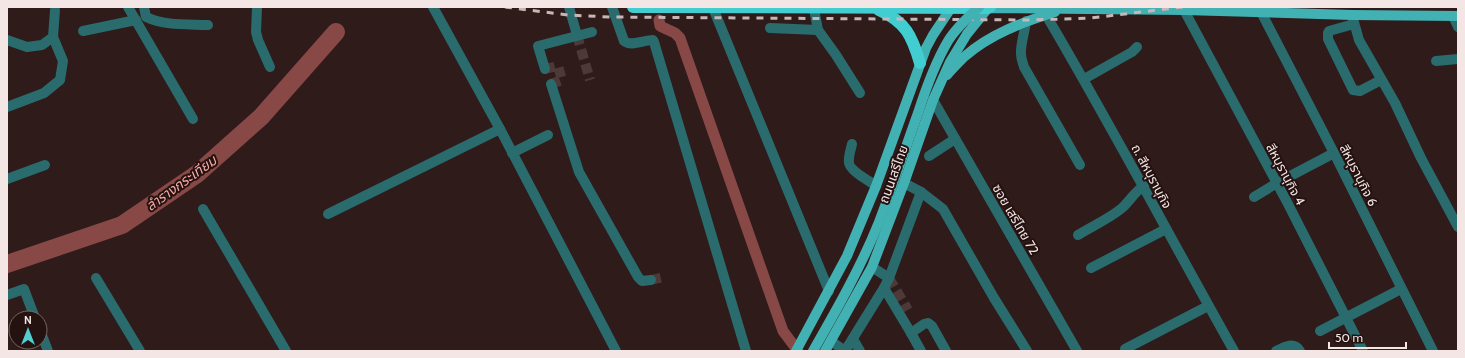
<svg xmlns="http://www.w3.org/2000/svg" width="1465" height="358" font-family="Cabin,'Noto Sans Thai',sans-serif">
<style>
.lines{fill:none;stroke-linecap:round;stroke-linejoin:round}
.canal{stroke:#874846;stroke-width:11}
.river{stroke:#874846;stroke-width:18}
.minor-tunnel{stroke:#4c3938;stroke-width:10;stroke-dasharray:10 5;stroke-linecap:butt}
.minor{stroke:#2a6b6d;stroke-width:10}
.major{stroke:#42b1b4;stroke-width:10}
.highway{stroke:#42cdd1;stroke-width:12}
.rail{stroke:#c7b8b7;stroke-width:3;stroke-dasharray:7 7;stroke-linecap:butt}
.major-bridge{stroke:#42b1b4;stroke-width:10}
.labels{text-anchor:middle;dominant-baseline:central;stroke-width:4;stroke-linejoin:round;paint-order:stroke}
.street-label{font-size:13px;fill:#f4e6e5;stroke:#241211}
.water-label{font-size:14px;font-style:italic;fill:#f8aba7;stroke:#241211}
</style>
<rect width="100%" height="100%" fill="#2e1b1a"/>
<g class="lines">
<path class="canal" d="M659 20 660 26 675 33 680 38 783 331 798 351"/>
<path class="river" d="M7 264 122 225 197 174 261 117 336 32"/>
<g class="minor-tunnel">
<path d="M577 35 590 80"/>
<path d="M545 69 558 66 562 80 551 84"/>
<path d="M889 278 908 310"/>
<path d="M651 280 664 277"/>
</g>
<g class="minor">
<path d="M128 7 193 119"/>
<path d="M144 7 146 17C165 26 188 24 208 25"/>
<path d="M257 7 256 32 258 40 270 67"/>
<path d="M433 7 500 129 616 351"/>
<path d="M569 7 577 35"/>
<path d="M612 7 624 41C631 47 644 40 653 40L654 42 746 351"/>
<path d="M713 8 829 291"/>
<path d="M814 9 818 30 836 55 860 93"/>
<path d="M1184 10 1287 202 1363 351"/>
<path d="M1261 12 1334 153 1433 351"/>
<path d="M1046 15C1111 125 1171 239 1234 351"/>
<path d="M1352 15 1359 40 1395 103 1421 158 1458 227"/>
<path d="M1453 16 1458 27"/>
<path d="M1026 21C1025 31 1020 46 1021 54 1021 59 1023 63 1024 67L1080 165"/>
<path d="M1354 24 1329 31 1328 33V39L1353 90 1360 91 1381 80"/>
<path d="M770 28 818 30"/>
<path d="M83 31 136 20"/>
<path d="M7 40 27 47 42 45 53 37 55 10"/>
<path d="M1436 61 1458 59"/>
<path d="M545 69 538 46 592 32"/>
<path d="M1084 79 1132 52 1137 47"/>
<path d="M551 84 579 172 638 277 642 281 651 280"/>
<path d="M933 100 1077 351"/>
<path d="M7 107 44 93 60 80 63 61 53 37"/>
<path d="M852 144C851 149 848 157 849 163 850 171 870 181 876 186"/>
<path d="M512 153 548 135"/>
<path d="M929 156 955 139"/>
<path d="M7 179 45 165"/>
<path d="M904 183 921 192 943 209 994 298 1027 351"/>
<path d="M1254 197 1277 183 1334 153"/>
<path d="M203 209 286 351"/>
<path d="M328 214 500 129"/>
<path d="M1078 235C1092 226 1109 219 1122 208 1130 201 1134 192 1144 186"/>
<path d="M872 267 889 278"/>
<path d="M1091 268 1166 229"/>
<path d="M96 278 140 351"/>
<path d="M884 288 911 333"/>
<path d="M7 295 24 289 35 318"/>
<path d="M40 330 48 351"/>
<path d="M1320 331 1401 289"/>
<path d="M853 339 860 351"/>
<path d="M831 341 845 351 884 288 889 278 921 192"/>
<path d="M1125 349 1208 306"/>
<path d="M921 351 911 333 924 324 928 323 932 326 946 351"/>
<path d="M1276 351C1285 347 1294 341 1300 351"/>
</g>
<g class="major">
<path d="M947 75C952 69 958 63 964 57 990 34 1023 22 1055 12"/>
<path d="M796 351 847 256 876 186 926 48 933 35 951 8"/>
<path d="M825 351 872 267 904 183 933 100 950 62 967 34 988 8 1184 10 1352 15 1458 16"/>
</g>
<g class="highway">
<path d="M633 7 988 8 990 7"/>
<path d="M879 10C906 22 912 36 920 63"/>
</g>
<path class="rail" d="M505 7 568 15 610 17 1032 20 1091 18 1183 7"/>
<path class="major-bridge" d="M813 351C837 309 861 267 879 222 893 186 905 149 918 113 926 88 935 63 948 41 956 28 968 17 979 7"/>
</g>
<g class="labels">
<g class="street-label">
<text transform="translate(893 174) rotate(-70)">ถนนเสรีไทย</text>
<text transform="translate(1286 174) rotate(62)">สีหบุรานุกิจ 4</text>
<text transform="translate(1359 175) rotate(63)">สีหบุรานุกิจ 6</text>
<text transform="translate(1152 176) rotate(62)">ถ. สีหบุรานุกิจ</text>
<text transform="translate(1016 219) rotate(60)">ซอย เสรีไทย 72</text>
</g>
<g class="water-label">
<text transform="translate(181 183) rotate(-36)">ลำรางกระเทียม</text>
</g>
</g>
<rect width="1465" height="358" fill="none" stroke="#f4e6e5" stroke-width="16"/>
<g transform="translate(28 330)"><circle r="19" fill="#241211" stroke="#776766"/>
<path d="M0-3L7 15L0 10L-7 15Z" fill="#52cdd0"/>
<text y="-6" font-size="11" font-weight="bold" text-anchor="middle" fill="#f4e6e5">N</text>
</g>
<path d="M1329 342v6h77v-6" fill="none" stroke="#f4e6e5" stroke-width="2"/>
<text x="1335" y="342" font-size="12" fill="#f4e6e5" stroke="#241211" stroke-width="3" paint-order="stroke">50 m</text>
</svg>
